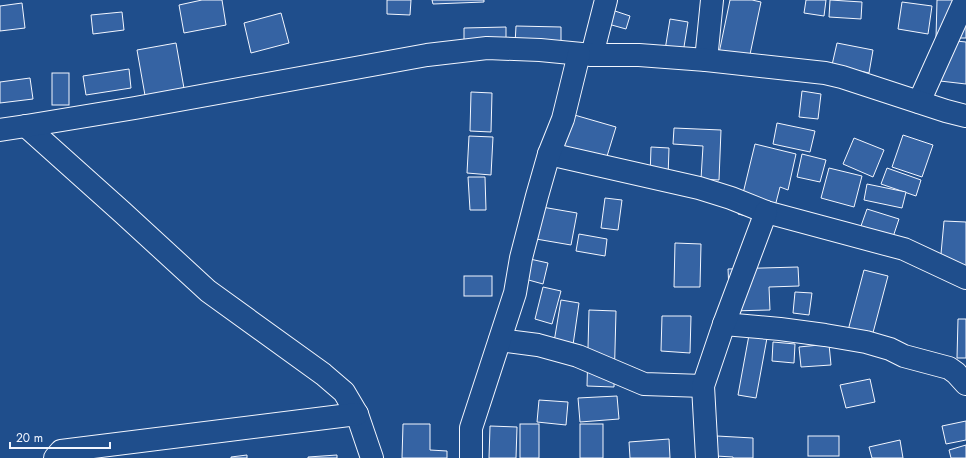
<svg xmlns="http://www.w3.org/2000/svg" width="966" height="458" font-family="Jost,sans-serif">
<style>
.building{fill:#3563a3;stroke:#f2f6ff}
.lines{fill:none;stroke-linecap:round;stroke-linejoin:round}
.minor-casing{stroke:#f2f6ff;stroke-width:24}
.minor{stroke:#1f4e8c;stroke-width:22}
</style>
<rect width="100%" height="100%" fill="#1f4e8c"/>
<g class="building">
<path d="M202 0H222L226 25 184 33 179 5Z"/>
<path d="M387 0H411L410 15 387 14Z"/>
<path d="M432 0H484V2L433 4Z"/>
<path d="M730 0H752L761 2 748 64 718 58Z"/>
<path d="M806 0H826L824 16 804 13Z"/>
<path d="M830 0 862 2 861 19 829 17Z"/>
<path d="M937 0H966V38H936Z"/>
<path d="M902 2 932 6 928 34 898 29Z"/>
<path d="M22 3 25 28 0 31V6Z"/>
<path d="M606 8 630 16 626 29 601 22Z"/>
<path d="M122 12 124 30 93 34 91 15Z"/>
<path d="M281 13 289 43 251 53 244 23Z"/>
<path d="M670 19 688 22 683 53 665 50Z"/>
<path d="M516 26 561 27V45L515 44Z"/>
<path d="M506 27V45H464V28Z"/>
<path d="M946 40 966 42V84L940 81Z"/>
<path d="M176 43 185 94 146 101 137 50Z"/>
<path d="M837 43 873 50 869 73 832 65Z"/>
<path d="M129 69 131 88 86 95 83 76Z"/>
<rect x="52" y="73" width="17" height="32"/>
<path d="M30 78 33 99 0 103V82Z"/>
<path d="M802 91 821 94 818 119 799 117Z"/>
<path d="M471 92 492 93 491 132 470 131Z"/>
<path d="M571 114 616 127 604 166 559 152Z"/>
<path d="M777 123 815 131 810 152 773 144Z"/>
<path d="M674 128 721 130 719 180 701 179 703 146 673 144Z"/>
<path d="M903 135 933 145 922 177 892 167Z"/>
<path d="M469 136 493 137 491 175 467 173Z"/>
<path d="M854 138 884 150 873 177 843 164Z"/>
<path d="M755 144 796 154 788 190 780 187 771 222 738 214Z"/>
<path d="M651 147 669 148 668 178 650 177Z"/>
<path d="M802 154 826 160 820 182 797 177Z"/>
<path d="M829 168 862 176 854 207 821 198Z"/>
<path d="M887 168 921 180 916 196 881 184Z"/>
<path d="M468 177H485L486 210H470Z"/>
<path d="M867 184 906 192 902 208 864 200Z"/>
<path d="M605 198 622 200 618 230 601 228Z"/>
<path d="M542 207 577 213 571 245 536 239Z"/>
<path d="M867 209 899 219 888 252 856 240Z"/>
<path d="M944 221 966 222V268L940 265Z"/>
<path d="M579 234 607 239 605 256 576 251Z"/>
<path d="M675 243 701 244 700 287H674Z"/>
<path d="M530 259 548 263 543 284 525 279Z"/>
<path d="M798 267 799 286 769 287 770 310 730 311 728 269Z"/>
<path d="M864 270 888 276 870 344 846 338Z"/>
<rect x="464" y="276" width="28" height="20"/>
<path d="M543 287 561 291 552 324 535 319Z"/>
<path d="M795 292 812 293 809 315 793 313Z"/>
<path d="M561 300 579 303 573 345 554 342Z"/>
<path d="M589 310 616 311 614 387 587 386Z"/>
<path d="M662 316H691L690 353 661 351Z"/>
<path d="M958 319H966V358H957Z"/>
<path d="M749 335 767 338 756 398 738 395Z"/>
<path d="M773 342 795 344 794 363 772 361Z"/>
<path d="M829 344 831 365 801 367 799 347Z"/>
<path d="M870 379 875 402 846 408 840 385Z"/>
<path d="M617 396 619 419 580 422 578 398Z"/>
<path d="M539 400 568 402 566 425 537 422Z"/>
<path d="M966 421V440L946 444 942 426Z"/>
<path d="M403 424H430V450L447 451V458H402Z"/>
<rect x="520" y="424" width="19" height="34"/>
<rect x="580" y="424" width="23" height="34"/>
<path d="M490 426 517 427 516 458H489Z"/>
<path d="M717 436 753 438V458H733V457L716 456Z"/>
<rect x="808" y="436" width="31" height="20"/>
<path d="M669 439 670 458H630L629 442Z"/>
<path d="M900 440 903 458H872L869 447Z"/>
<path d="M966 445V458H951L949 450Z"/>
<path d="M247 455V458H231V457Z"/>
<path d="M337 455V458H308V457Z"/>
</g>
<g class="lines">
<defs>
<g id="minor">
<path d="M592 55 606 0"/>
<path d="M706 60 712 0"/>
<path d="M919 102 965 0"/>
<path d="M26 126 122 212 208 291 323 374 344 392 357 414 372 458"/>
<path d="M0 130 26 126 135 108 427 55 487 48 540 50 592 55H639L706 60 825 73 842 77 946 111 966 116"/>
<path d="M549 154 699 188 731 198 766 212 904 249 966 278"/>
<path d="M724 324 780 329 825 335 866 342 890 349 904 356 949 368 956 373 966 384"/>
<path d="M500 340 538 345 578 356 644 384 703 386"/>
<path d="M55 458 61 451 357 414"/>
<path d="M471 458V428L515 293 521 258 537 196 549 154 563 119 579 54"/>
<path d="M707 458 703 386 724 324 766 212"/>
</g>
</defs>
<use href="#minor" class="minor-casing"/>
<use href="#minor" class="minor"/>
</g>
<path d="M10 442v6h100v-6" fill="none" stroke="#f2f6ff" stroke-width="2"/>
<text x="16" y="442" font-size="12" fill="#f2f6ff" stroke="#1f4e8c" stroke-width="3" paint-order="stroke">20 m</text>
</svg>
